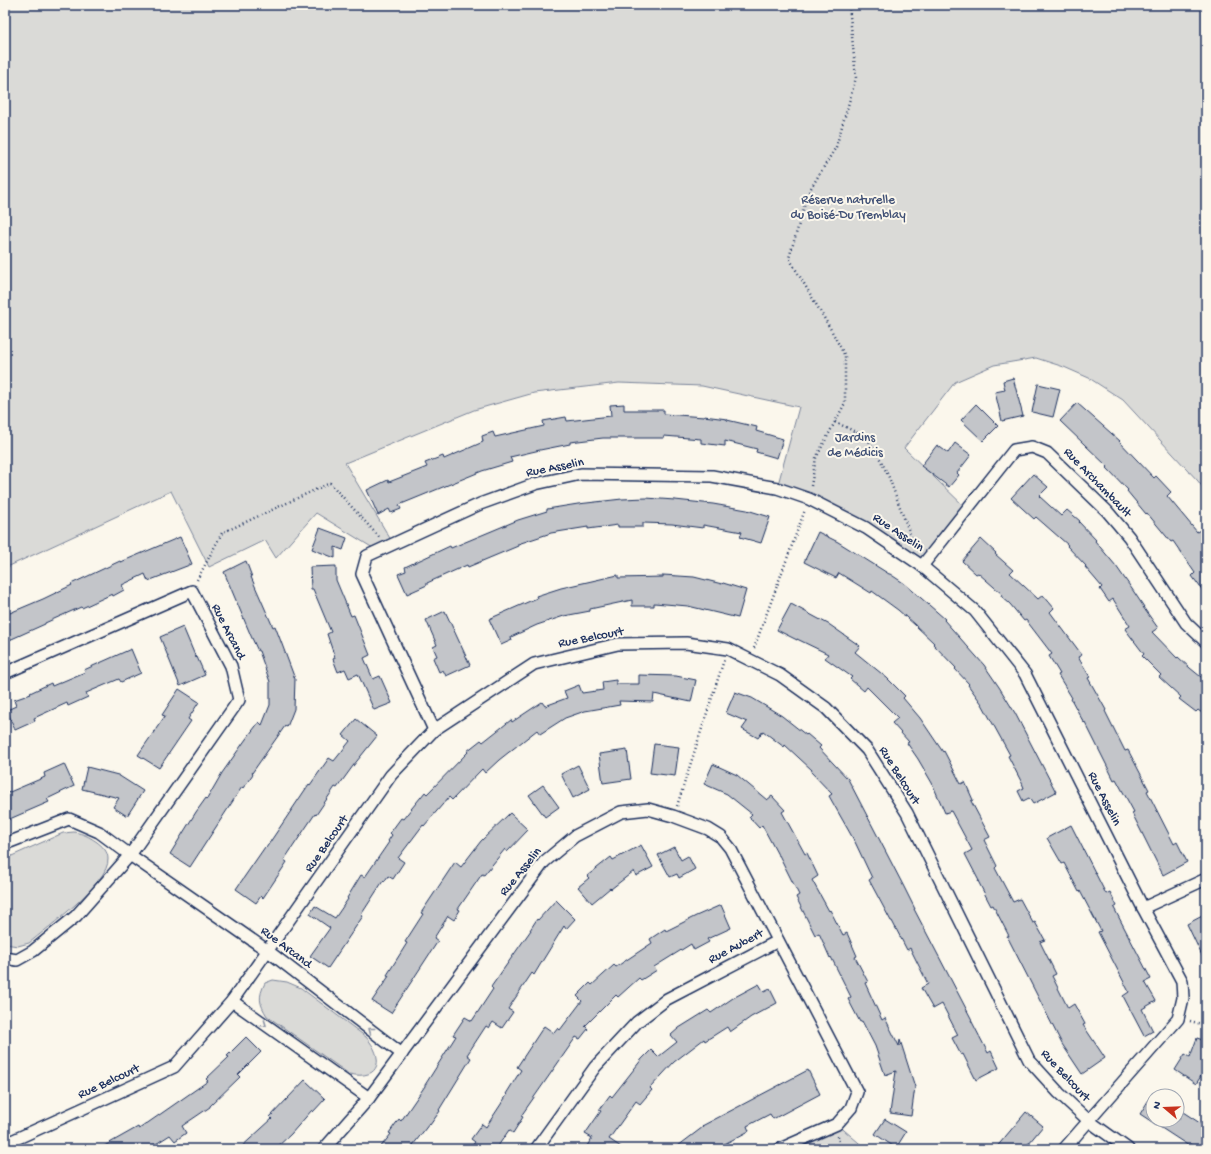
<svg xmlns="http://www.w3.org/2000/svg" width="1211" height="1154" font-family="'Gochi Hand',sans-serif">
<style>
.green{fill:#dadad7;stroke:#7a849a}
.building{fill:#c3c5c9;stroke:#1b2f5e}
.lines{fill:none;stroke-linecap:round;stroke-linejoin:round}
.minor-casing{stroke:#1b2f5e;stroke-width:14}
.path{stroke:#1b2f5e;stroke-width:2.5;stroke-dasharray:1 3;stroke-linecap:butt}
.minor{stroke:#fbf7ec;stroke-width:11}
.oneway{stroke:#8b93a5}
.labels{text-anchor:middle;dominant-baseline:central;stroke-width:4;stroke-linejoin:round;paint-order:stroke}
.park-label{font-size:13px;fill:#415176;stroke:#fbf7ec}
.street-label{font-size:13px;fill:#1b2f5e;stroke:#fbf7ec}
</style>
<rect width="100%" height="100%" fill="#fbf7ec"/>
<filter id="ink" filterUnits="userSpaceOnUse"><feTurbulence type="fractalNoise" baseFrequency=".025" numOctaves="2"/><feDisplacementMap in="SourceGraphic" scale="8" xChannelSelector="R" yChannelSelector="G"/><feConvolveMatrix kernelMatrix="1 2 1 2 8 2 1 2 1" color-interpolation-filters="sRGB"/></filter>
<g filter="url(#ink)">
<g class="green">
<path d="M5 5H1206V492L1198 481 1123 400 1089 378 1064 367 1036 358 994 365 955 382 904 448 967 509 922 566 866 528 777 488 799 407 702 386 619 383 534 393 474 410 345 463 391 540 373 548 316 513 276 558 265 540 209 567 171 491 5 568Z"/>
<path d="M74 832C84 834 88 836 97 842 102 846 108 851 108 859 110 882 47 928 29 943L18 946 5 944V859L63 833Z"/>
<path d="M273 980 287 982 301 988 366 1037C384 1057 382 1081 349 1074L267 1016C259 1003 258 997 265 983Z"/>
<path d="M837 1124 866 1149H780Z"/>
</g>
<g class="building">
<path d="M1013 378 1023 416 1002 421 995 392 1005 390 1003 381Z"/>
<path d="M1038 384 1060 389 1053 417 1032 412Z"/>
<path d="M1077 403 1120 441H1119L1154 478 1156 476 1171 492 1167 496 1197 532 1200 530 1206 539V595L1192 576 1195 573 1173 541 1171 542 1147 513 1146 514 1127 491 1128 490 1107 468 1108 467 1060 421Z"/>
<path d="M624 404V410H664V414L704 417V416L727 419V420L757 427 756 431 783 439 777 458 756 452 757 449 725 441V446L701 443V439L664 436V438H603L570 442V444L540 450 510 457 512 462 482 471 399 505 401 509 391 513 389 509 378 515 367 490 388 480 389 482 427 467 425 463 443 456 444 459 483 442 482 436 493 432 495 437 544 426 543 421 566 417 567 421 611 416 610 405Z"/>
<path d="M976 404 998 426 983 441 961 420Z"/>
<path d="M955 443 971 455 957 473 959 475 949 487 921 466 937 445 948 453Z"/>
<path d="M1033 474 1048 487 1039 496 1061 516 1067 510 1080 521 1079 522 1096 540 1095 541 1116 566 1132 589 1144 607H1143L1158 628 1152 632 1177 658 1178 657 1190 668 1206 681V716L1198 710 1196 712 1179 699 1181 697 1159 677 1161 675 1142 656 1144 654 1125 629 1130 626 1113 599 1109 602 1100 589 1102 587 1085 567 1086 566 1067 546 1068 545 1036 517 1034 519 1011 498Z"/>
<path d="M646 498 675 500 713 504 747 510 770 517 761 543 740 537 742 532 703 525V528L672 524 643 523V527H618V525L588 529V527L551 533 518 544V546L468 567 467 565 427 583V585L407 594 398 574 406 571 405 567 450 546 451 548 518 520 547 511V509L578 504 622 499Z"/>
<path d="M320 528 347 538 343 550 335 547V558L312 549Z"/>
<path d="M818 532 838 542 889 574H890L905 584 945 619 944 620 984 665 999 687 1015 713 1056 792 1033 804 1029 798 1023 801 1018 791 1024 788 1022 783 1008 756 1010 755 982 704 968 685 969 684 955 669 956 668 933 644 934 643 915 625 898 610 872 591 871 593 839 573 836 578 804 562Z"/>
<path d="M180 537 192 564 148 581 145 574 122 585 124 590 113 596 112 594 82 608 81 607 45 623V624L5 642V615L43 599 72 585 71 584 120 561 121 562Z"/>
<path d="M981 539 996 553 995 554 1013 570 1010 573 1038 599 1043 595 1054 608 1050 612 1082 655 1078 657 1090 677 1088 678 1106 710 1105 711 1125 751 1128 750 1137 767 1149 790 1147 791 1174 844 1177 842 1187 862 1163 875 1132 813 1134 812 1116 779 1114 780 1085 722 1084 723 1071 699 1072 698 1058 675 1060 674 1049 656 1052 654 1026 620 1024 621 1010 604 1001 596 1002 594 978 573 976 574 962 561Z"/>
<path d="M246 561 252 577H251L273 627 275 626 280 639 295 679 294 709 287 727 285 726 252 773 253 774 243 788 242 787 190 867 170 854 196 812 206 798 207 799 222 773 246 739 259 722 262 725 270 705V682L259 651H258L251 636 224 572Z"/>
<path d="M336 566V580L351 616 354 615 370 655 364 658 373 679 380 676 392 703 374 710 358 674 349 678 345 669 338 672 333 659 335 658 327 634 331 632 313 589H311L310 567Z"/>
<path d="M618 575V578L663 577V575L694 577 722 584 723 583 746 590 738 618 688 606 654 603V606H632V600L590 609V611L564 616 537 625 511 637 512 640 501 645 489 619 537 598 536 596 561 588Z"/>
<path d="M791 604 830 625 860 646 855 652 887 678 905 696 903 698 920 718 943 752 944 751 961 784 965 782 973 800 971 801 990 837 984 840 997 866 995 868 1013 902 1020 899 1033 923 1035 922 1045 940 1040 942 1056 974 1052 976 1068 1008 1074 1004 1085 1024 1083 1025 1105 1058 1082 1074 1062 1044 1007 936H1009L993 905 991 906 978 881H979L965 854 972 850 951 811 945 813 932 783 918 759 907 743 909 742 892 723 898 718 867 687 864 691 850 679 852 677 825 658 828 654 797 639V640L777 630Z"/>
<path d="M445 611 470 665 446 676 443 670 439 672 433 658 437 656 433 647 437 645 426 620Z"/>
<path d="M183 627 196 658 197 657 205 675 180 686 160 637Z"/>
<path d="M131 649 141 673 121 682 119 679 86 693 88 697 68 706 67 703 34 718 35 721 15 730 7 710 16 706 14 700 31 694 30 693 51 683 52 686 85 672 84 670Z"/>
<path d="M639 675 676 676 696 680 691 702 654 694 653 702 619 701 620 705 585 711 565 718 540 734 537 730 499 760 485 773 482 769 452 800 449 797 424 826 423 825 398 858 404 862 393 879 388 876 384 882 383 881 361 915 363 916 328 968 310 956 330 928 310 914 315 906 335 918 348 899 347 898 361 875 365 877 389 842 388 841 392 835 390 833 401 818 403 819 425 792 427 794 468 752 467 751 481 740 483 742 511 720 512 722 542 702 545 706 567 698 564 691 579 685 582 693 603 690 602 682 616 680V684H639Z"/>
<path d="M179 689 199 702 188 719 191 721 159 768 138 755 165 716 162 715Z"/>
<path d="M735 692 752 698 782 716 806 735 807 734 821 746 819 748 848 779 903 885 915 909H914L972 1020H971L988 1053 991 1051 999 1068 976 1080 963 1054 961 1055 952 1038 958 1035 942 1004 933 1009 921 988 928 984 910 948 907 950 892 921H891L869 880 872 878 855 842 829 796 832 794 811 772 812 770 785 745 784 747 763 731 758 738 742 729 747 722 726 713Z"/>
<path d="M356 719 377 736 353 766 337 788 335 787 316 815 315 814 284 860 287 862 263 898 261 896 256 903 236 889 265 847 266 848 309 784 310 785 329 758 334 761 350 741 343 735Z"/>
<path d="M654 744 679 747 675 776 650 773Z"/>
<path d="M627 750 631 779 603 783 599 754Z"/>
<path d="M64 764 74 786 47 799 49 802 5 821V794L45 777 44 773Z"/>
<path d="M713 764 737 775 767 800 772 796 785 810 782 812 805 854 807 853 818 876 812 880 829 911 830 910 843 935 847 933 857 956 855 957 868 982 865 983 882 1020 885 1018 899 1046 900 1040 915 1087 911 1116 890 1113 896 1071 885 1075 875 1046 862 1021 860 1022 848 999 851 997 831 957 830 958 819 933 815 935 796 897 799 895 779 855H778L762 825 759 828 749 817 752 814 727 794 704 784Z"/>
<path d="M578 765 590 789 573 798 561 774Z"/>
<path d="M87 767 118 775 143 791 127 816 113 807 119 798 82 789Z"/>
<path d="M543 785 559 807 545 817 529 795Z"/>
<path d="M510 813 528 830 507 852 505 849 484 875 482 874 458 909 460 910 454 920 448 916 434 938 438 941 391 1013 372 1001 389 976 387 975 407 943 405 942 423 914 421 913 455 862 461 867 481 841Z"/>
<path d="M1071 825 1106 894 1110 892 1117 906 1114 908 1151 979 1145 982 1156 1001 1142 1009 1153 1031 1144 1036 1123 996 1129 992 1098 932 1101 931 1080 891 1079 892 1064 863 1062 864 1047 838Z"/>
<path d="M641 845 653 867 636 876 634 871 611 889 610 888 592 903 578 887 589 878 587 876 611 857 613 860Z"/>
<path d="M674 847 681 860 688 856 695 869 679 878 677 874 670 877 658 855Z"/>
<path d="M556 900 575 919 566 929 564 926 543 960 534 975 532 973 508 1009 513 1012 502 1028 493 1022 489 1028 486 1026 467 1055 471 1058 439 1110 440 1111 430 1125 429 1124 410 1149H379L391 1134 389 1133 399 1119 401 1121 425 1086V1085L456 1036 453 1035 465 1017 472 1021 493 989 491 987 531 930H530L537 919 538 920Z"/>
<path d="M721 905 731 928 707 939 709 942 694 950 691 944 654 967 657 970 641 980 639 978 618 997 616 995 585 1026 588 1029 580 1039 576 1037 521 1116 523 1117 513 1133 509 1130 496 1149H470L475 1142 471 1139 482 1124 486 1127 507 1095 506 1094 521 1070 517 1067 544 1026 554 1033 558 1028 560 1030 582 1001 577 996 590 983 592 985 614 965 616 967 652 943 650 939 665 929 666 931 696 916Z"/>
<path d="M1206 914V964L1187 924Z"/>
<path d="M759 984 764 992 770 989 777 1003 751 1017 730 1032 727 1027 705 1041 704 1039 674 1062 650 1088 652 1090 640 1104 636 1101 609 1139 624 1149H585L592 1138 585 1134 601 1111 599 1110 610 1095 612 1097 642 1059 651 1050 658 1057 677 1042 671 1035 679 1028 708 1010 711 1013 733 998Z"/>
<path d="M246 1037 261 1052 238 1075 240 1077 210 1106V1107L182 1126 186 1133 175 1141 170 1135 148 1149H99L138 1127 139 1129 208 1081 206 1079 229 1057 227 1056Z"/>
<path d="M1197 1038 1206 1041V1079L1201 1076 1196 1084 1175 1070 1185 1054 1190 1057Z"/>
<path d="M808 1070 820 1094 773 1119 770 1114 747 1126 749 1131 715 1149H674L703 1127 702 1126Z"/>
<path d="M305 1080 325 1099 313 1112 312 1110 291 1134 275 1149H239L272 1119 270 1117Z"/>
<path d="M1153 1093V1120H1178L1183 1112 1206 1127V1149H1197L1190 1144 1189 1146 1140 1114Z"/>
<path d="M1026 1112 1043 1126 1024 1149H995Z"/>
<path d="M885 1119 906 1132 896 1148 875 1134Z"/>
</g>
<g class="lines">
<defs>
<g id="minor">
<path d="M922 566 1014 450 1032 447 1047 453 1107 511 1129 537 1186 623 1206 642"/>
<path d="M5 673 192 591 231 666 239 700 130 855 76 916 33 951 17 960 5 958"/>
<path d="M434 730 362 574 367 556 480 504 535 484 581 474 712 476 777 488 809 499 866 528 922 566 975 611 1025 674 1143 908 1182 981 1183 998 1178 1019 1064 1149"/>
<path d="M5 844 69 819 99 832 130 855 268 951 402 1054"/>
<path d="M1143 908 1206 879"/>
<path d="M232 1001 369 1098"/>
<path d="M5 1144 174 1067 232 1001 391 775 434 730 534 664 618 644 686 643 728 649 780 675 826 708 867 750 907 813 1029 1060 1059 1093 1089 1121 1128 1149"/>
<path d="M324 1149 369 1098 544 862 575 836 621 812 648 809 673 816 708 829 721 837 730 848 857 1092 851 1108 837 1124 780 1149"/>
<path d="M536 1149 595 1067 637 1022 667 999 778 941"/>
</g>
</defs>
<use href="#minor" class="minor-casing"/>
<g class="path">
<path d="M835 422 866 437 877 453 888 475 914 545"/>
<path d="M811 486 816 458 845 403V356L830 328 789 258 808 193 836 147 856 78 849 5"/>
<path d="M197 580 222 533 330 483 380 538"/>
<path d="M754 648 805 510"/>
<path d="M677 806 724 660"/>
<path d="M1190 1021 1206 1025"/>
<path d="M838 1136 840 1149"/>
</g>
<use href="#minor" class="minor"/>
</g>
<defs><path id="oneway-chevron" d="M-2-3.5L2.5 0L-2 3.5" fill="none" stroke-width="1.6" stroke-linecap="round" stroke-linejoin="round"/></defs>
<g class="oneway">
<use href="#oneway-chevron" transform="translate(264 1024) rotate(35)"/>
<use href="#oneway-chevron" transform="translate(371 1030) rotate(-142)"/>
</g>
</g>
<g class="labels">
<g class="park-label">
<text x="848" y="200">Réserve naturelle<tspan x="848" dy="15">du Boisé-Du Tremblay</tspan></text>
<text x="855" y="438">Jardins<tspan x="855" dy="15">de Médicis</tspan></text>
</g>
<g class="street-label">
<text transform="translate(555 468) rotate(-11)">Rue Asselin</text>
<text transform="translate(1097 483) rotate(46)">Rue Archambault</text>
<text transform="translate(898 533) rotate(34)">Rue Asselin</text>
<text transform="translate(228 632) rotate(63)">Rue Arcand</text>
<text transform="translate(591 638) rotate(-11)">Rue Belcourt</text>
<text transform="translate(899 776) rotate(58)">Rue Belcourt</text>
<text transform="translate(1104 799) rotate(63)">Rue Asselin</text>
<text transform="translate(327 844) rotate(-55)">Rue Belcourt</text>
<text transform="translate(521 872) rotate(-51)">Rue Asselin</text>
<text transform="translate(736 947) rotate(-28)">Rue Aubert</text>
<text transform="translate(286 948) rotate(37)">Rue Arcand</text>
<text transform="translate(1065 1076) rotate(47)">Rue Belcourt</text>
<text transform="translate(109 1082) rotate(-25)">Rue Belcourt</text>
</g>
</g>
<rect width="1211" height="1154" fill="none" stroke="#fbf7ec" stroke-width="20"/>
<rect x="10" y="10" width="1191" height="1134" fill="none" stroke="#1b2f5e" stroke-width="1.5" filter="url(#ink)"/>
<g transform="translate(1165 1108) rotate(289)"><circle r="19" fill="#fbf7ec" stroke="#a1a7b3"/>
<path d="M0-3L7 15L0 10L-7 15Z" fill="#c8321e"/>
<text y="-6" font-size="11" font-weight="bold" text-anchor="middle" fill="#1b2f5e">N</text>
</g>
</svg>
